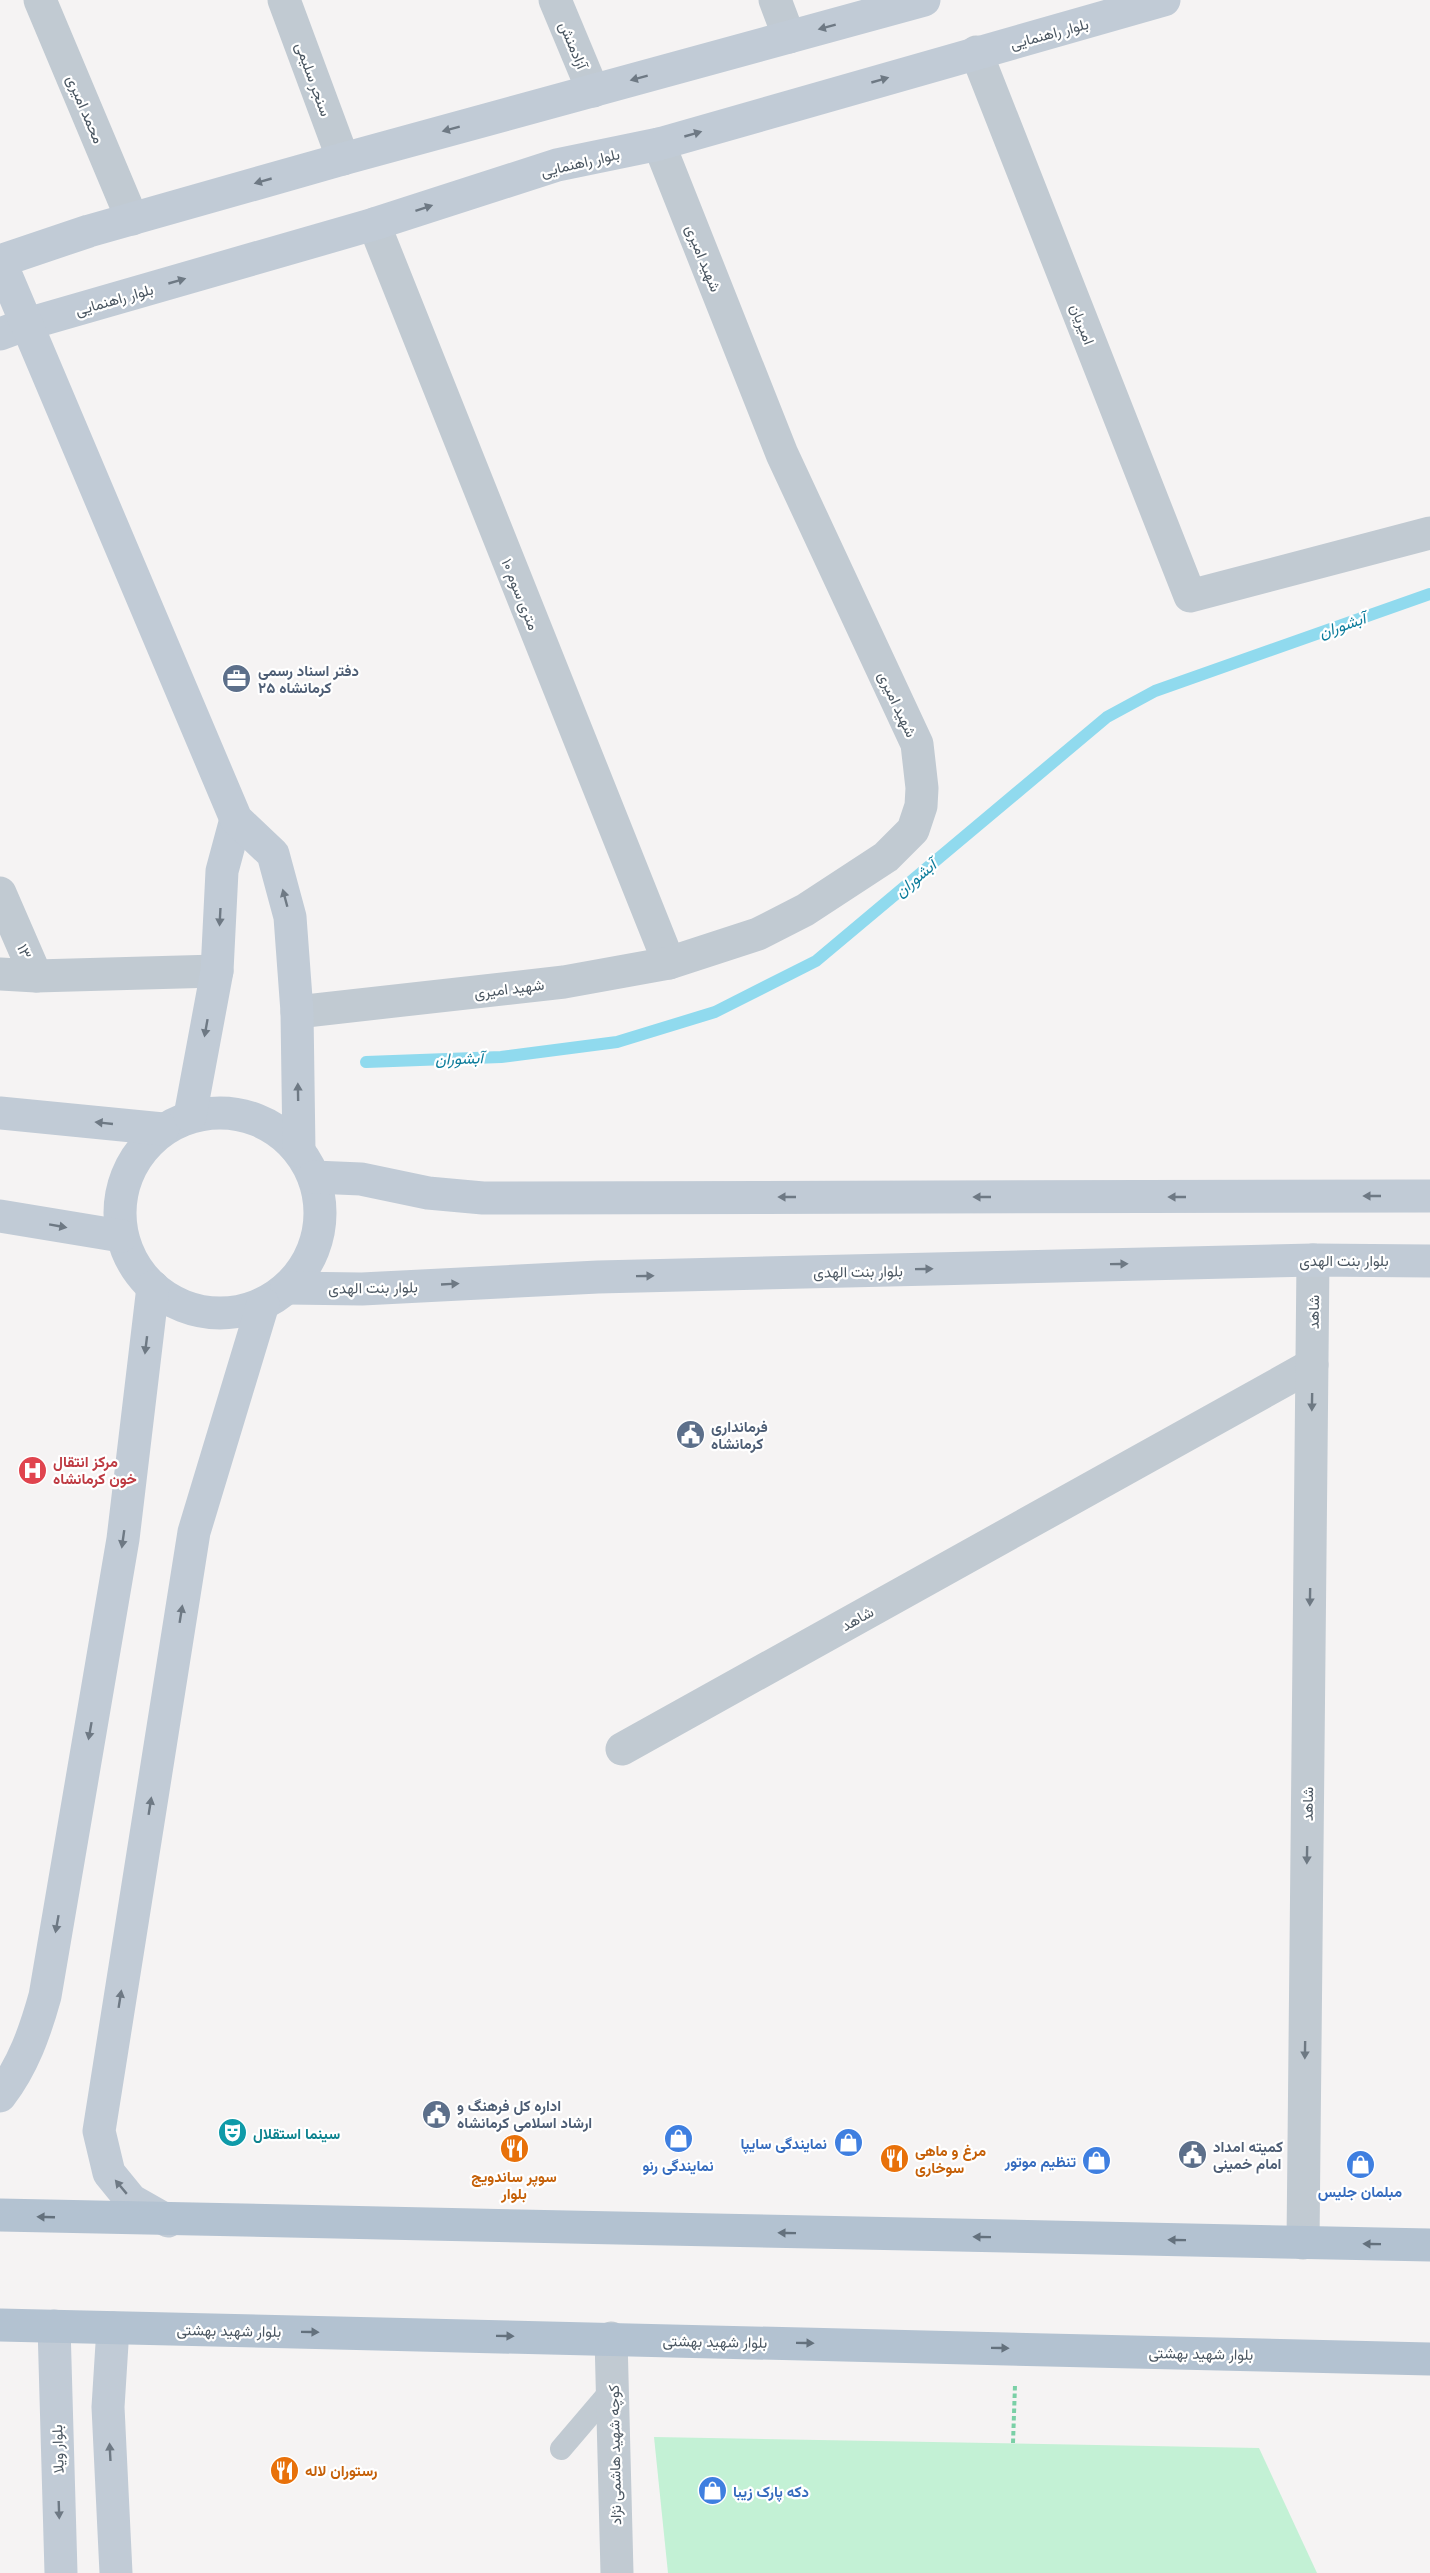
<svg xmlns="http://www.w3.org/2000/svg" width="1430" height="2573" font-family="'Open Sans',Vazirmatn,sans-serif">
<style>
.green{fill:#c3f1d5}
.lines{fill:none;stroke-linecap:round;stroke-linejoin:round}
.stream{stroke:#90daee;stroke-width:12}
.path{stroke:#7ad0a6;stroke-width:4;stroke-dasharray:4.5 3;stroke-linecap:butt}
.lane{stroke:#c1cad2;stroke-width:22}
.street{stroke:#c1cad2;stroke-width:33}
.secondary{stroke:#c1cbd6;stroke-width:33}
.primary{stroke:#b3c2d1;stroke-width:33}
.oneway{fill:#6e7984}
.oneway2{fill:#6e7983}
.oneway3{fill:#64717d}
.labels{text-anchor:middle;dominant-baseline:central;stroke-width:4.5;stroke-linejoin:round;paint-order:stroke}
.street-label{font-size:15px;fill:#4a5661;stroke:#fff}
.service-label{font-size:15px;font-weight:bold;fill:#4e5e75;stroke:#fff;text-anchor:start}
.health-label{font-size:15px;font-weight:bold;fill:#be3a42;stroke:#fff;text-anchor:start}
.culture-label{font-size:15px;font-weight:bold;fill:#0d838f;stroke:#fff;text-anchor:start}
.shop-label{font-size:15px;font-weight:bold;fill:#366cbe;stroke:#fff;text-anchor:end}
.food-label{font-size:15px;font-weight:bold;fill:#c56008;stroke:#fff;text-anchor:start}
.water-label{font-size:16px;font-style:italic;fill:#0c7c9b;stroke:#fff}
</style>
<rect width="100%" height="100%" fill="#f5f3f3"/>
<path class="green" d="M654 2437 1259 2448 1317 2573H668Z"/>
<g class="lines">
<path class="stream" d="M366 1062 501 1057 617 1042 715 1012 816 961 1107 717 1155 691 1430 594"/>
<path class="path" d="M1013 2443 1015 2385"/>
<path class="lane" d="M561 2449 613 2388"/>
<g class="street">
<path d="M40 0 132 219"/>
<path d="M284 0 343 159"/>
<path d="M555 0 593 91"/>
<path d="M775 0 789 37"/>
<path d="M976 52 1190 596 1430 533"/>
<path d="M374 224 669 963"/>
<path d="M0 893 36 976"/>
<path d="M0 974 36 976 217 971"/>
<path d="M297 1012 564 982 669 963 758 934 805 910 886 857 913 830 921 806 922 788 917 744 782 454 659 144"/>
<path d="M622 1749 1312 1365"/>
<path d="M1303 2243 1313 1260"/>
<path d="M611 2338 617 2573"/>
</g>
<g class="secondary">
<path d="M0 334 27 324 374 224 557 165 659 144 1164 0"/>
<circle cx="220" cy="1213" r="100"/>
<path d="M0 1113 163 1129"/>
<path d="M190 1116 217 971 222 871 236 819"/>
<path d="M299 1151 297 1012 290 917 273 854 236 819 0 261 89 231 343 159 924 0"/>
<path d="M314 1177 361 1179 428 1193 483 1198 1430 1196"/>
<path d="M0 1216 121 1236"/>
<path d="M287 1288 362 1289 598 1277 1313 1260 1430 1261"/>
<path d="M0 2096C23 2066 35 2032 45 1996L123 1539 153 1287"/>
<path d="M168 2221 131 2200 109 2173 99 2131 194 1532 263 1304"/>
<path d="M54 2326 61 2573"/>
<path d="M113 2328 108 2407 116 2573"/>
</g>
<g class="primary">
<path d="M0 2215 1430 2245"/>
<path d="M0 2325 1430 2359"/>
</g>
</g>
<defs><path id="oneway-solid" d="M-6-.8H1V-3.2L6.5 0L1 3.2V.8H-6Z" transform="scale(1.5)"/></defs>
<g class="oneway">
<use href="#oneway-solid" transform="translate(827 27) rotate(165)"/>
<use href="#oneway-solid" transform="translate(639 78) rotate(165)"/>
<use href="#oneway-solid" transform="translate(880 80) rotate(-16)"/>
<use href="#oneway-solid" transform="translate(451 129) rotate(165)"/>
<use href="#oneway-solid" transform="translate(693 134) rotate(-16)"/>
<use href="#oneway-solid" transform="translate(263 181) rotate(164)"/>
<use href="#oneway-solid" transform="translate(424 208) rotate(-18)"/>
<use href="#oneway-solid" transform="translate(177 281) rotate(-16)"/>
<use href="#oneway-solid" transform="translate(285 898) rotate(-105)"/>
<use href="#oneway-solid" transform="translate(220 917) rotate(93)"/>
<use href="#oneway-solid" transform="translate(206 1028) rotate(100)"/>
<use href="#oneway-solid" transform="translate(298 1092) rotate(-91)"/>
<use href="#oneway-solid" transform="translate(104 1123) rotate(-174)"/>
<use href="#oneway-solid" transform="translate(1372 1196) rotate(180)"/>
<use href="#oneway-solid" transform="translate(787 1197) rotate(180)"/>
<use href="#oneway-solid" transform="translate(982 1197) rotate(180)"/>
<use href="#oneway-solid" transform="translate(1177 1197) rotate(180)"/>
<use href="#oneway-solid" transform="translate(58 1226) rotate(10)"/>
<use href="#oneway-solid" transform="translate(1119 1264) rotate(-1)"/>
<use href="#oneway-solid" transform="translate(924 1269) rotate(-1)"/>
<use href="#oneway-solid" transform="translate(645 1276) rotate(-1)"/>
<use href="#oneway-solid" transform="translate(450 1284) rotate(-3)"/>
<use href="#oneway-solid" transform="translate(146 1345) rotate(97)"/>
<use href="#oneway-solid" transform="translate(123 1539) rotate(98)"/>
<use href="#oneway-solid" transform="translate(181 1614) rotate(-81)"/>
<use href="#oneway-solid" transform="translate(90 1731) rotate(100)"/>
<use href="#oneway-solid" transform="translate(150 1806) rotate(-81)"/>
<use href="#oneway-solid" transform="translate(57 1924) rotate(100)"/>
<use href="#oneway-solid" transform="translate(120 1999) rotate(-81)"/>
<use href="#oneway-solid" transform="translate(121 2187) rotate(-130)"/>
<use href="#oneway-solid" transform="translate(110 2452) rotate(-93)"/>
<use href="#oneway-solid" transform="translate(59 2510) rotate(88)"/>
</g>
<g class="oneway2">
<use href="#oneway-solid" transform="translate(1312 1402) rotate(91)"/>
<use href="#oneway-solid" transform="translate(1310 1597) rotate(91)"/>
<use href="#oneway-solid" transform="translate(1307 1855) rotate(91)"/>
<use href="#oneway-solid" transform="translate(1305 2050) rotate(91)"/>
</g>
<g class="oneway3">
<use href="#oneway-solid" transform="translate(46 2217) rotate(-178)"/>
<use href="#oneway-solid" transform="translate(787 2233) rotate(-179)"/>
<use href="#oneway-solid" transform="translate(982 2237) rotate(-179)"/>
<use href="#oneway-solid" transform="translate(1177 2240) rotate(-179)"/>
<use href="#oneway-solid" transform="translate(1372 2244) rotate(-179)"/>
<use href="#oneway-solid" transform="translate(310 2332) rotate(1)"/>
<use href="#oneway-solid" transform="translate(505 2336) rotate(1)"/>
<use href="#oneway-solid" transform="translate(805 2343) rotate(1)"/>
<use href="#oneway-solid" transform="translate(1000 2348) rotate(1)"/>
</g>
<defs>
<symbol id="office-disc" viewBox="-11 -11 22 22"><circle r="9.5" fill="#5c6f8a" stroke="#fff"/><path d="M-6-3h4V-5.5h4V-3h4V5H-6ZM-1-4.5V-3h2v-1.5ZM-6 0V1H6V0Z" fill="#fff"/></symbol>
<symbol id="civic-disc" viewBox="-11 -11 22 22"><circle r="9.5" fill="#5c6f8a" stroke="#fff"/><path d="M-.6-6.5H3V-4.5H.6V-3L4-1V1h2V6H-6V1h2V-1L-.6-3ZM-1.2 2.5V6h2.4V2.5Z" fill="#fff"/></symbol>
<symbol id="hospital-disc" viewBox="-11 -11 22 22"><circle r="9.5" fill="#e0444e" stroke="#fff"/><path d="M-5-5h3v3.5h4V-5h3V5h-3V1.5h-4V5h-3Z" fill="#fff"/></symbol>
<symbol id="theatre-disc" viewBox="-11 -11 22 22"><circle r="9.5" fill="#0f9aa8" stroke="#fff"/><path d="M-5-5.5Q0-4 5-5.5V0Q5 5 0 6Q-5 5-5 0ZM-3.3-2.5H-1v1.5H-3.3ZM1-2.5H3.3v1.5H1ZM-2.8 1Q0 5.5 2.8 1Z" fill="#fff"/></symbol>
<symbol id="shop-disc" viewBox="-11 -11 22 22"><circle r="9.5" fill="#3f7fe0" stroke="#fff"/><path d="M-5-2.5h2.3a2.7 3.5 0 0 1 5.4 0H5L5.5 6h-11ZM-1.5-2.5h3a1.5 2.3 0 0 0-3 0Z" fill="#fff"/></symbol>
<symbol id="restaurant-disc" viewBox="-11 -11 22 22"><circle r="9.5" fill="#e8710a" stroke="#fff"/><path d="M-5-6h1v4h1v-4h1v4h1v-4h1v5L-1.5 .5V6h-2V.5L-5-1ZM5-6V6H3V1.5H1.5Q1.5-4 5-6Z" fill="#fff"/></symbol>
</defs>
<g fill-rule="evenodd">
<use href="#office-disc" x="220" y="662" width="33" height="33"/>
<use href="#civic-disc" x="674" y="1418" width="33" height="33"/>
<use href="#hospital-disc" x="16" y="1454" width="33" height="33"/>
<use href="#civic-disc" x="420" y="2098" width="33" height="33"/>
<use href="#theatre-disc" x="216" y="2116" width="33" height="33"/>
<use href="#shop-disc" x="662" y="2122" width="33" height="33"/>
<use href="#shop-disc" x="832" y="2126" width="33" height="33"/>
<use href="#restaurant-disc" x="498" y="2132" width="33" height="33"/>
<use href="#civic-disc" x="1176" y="2138" width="33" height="33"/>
<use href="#restaurant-disc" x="878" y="2142" width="33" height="33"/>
<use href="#shop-disc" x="1080" y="2144" width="33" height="33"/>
<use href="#shop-disc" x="1344" y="2148" width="33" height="33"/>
<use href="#restaurant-disc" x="268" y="2454" width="33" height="33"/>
<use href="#shop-disc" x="696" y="2474" width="33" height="33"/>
</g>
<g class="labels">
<g class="street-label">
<text transform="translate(1049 33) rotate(-15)">بلوار راهنمایی</text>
<text transform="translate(574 45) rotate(67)">آزادمنش</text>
<text transform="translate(314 79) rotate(70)">سنجر سلیمی</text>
<text transform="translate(86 109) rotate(67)">محمد امیری</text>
<text transform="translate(580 162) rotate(-13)">بلوار راهنمایی</text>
<text transform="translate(704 258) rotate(68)">شهید امیری</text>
<text transform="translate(114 299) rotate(-16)">بلوار راهنمایی</text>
<text transform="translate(1083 324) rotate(69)">امیریان</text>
<text transform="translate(521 594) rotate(68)">۱۰ متری سوم</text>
<text transform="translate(898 704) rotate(65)">شهید امیری</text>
<text transform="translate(25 951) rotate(66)">۱۳</text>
<text transform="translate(509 988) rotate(-7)">شهید امیری</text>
<text x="1344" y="1260">بلوار بنت الهدی</text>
<text transform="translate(858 1271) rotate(-1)">بلوار بنت الهدی</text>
<text transform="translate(373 1287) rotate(-1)">بلوار بنت الهدی</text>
<text transform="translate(1313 1312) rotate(-89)">شاهد</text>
<text transform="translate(857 1618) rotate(-29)">شاهد</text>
<text transform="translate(1307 1804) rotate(-89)">شاهد</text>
<text transform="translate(229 2330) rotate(1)">بلوار شهید بهشتی</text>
<text transform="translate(715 2341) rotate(1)">بلوار شهید بهشتی</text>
<text transform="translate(1201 2353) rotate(1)">بلوار شهید بهشتی</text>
<text transform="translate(57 2449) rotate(-92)">بلوار ویلا</text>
<text transform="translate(614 2455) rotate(-91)">کوچه شهید هاشمی نژاد</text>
</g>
<g class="service-label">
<text x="258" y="670">دفتر اسناد رسمی<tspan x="258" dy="17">۲۵ کرمانشاه</tspan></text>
<text x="711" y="1426">فرمانداری<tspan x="711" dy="17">کرمانشاه</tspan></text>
<text x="457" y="2105">اداره کل فرهنگ و<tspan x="457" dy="17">ارشاد اسلامی کرمانشاه</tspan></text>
<text x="1213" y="2146">کمیته امداد<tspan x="1213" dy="17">امام خمینی</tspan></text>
</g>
<g class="health-label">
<text x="53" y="1461">مرکز انتقال<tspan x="53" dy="17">خون کرمانشاه</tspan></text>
</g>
<g class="culture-label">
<text x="253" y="2133">سینما استقلال</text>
</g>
<g class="shop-label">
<text x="827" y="2143">نمایندگی سایپا</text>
<text x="1076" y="2161">تنظیم موتور</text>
<text x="678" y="2165" text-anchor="middle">نمایندگی رنو</text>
<text x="1360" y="2191" text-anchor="middle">مبلمان جلیس</text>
<text x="733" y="2491" text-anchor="start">دکه پارک زیبا</text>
</g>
<g class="food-label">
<text x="915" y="2150">مرغ و ماهی<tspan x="915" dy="17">سوخاری</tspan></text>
<text x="514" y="2176" text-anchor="middle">سوپر ساندویج<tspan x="514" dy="17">بلوار</tspan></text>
<text x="305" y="2470">رستوران لاله</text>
</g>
<g class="water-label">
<text transform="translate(1342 625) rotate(-19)">آبشوران</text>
<text transform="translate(915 878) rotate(-40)">آبشوران</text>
<text transform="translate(459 1058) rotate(-2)">آبشوران</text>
</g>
</g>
</svg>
